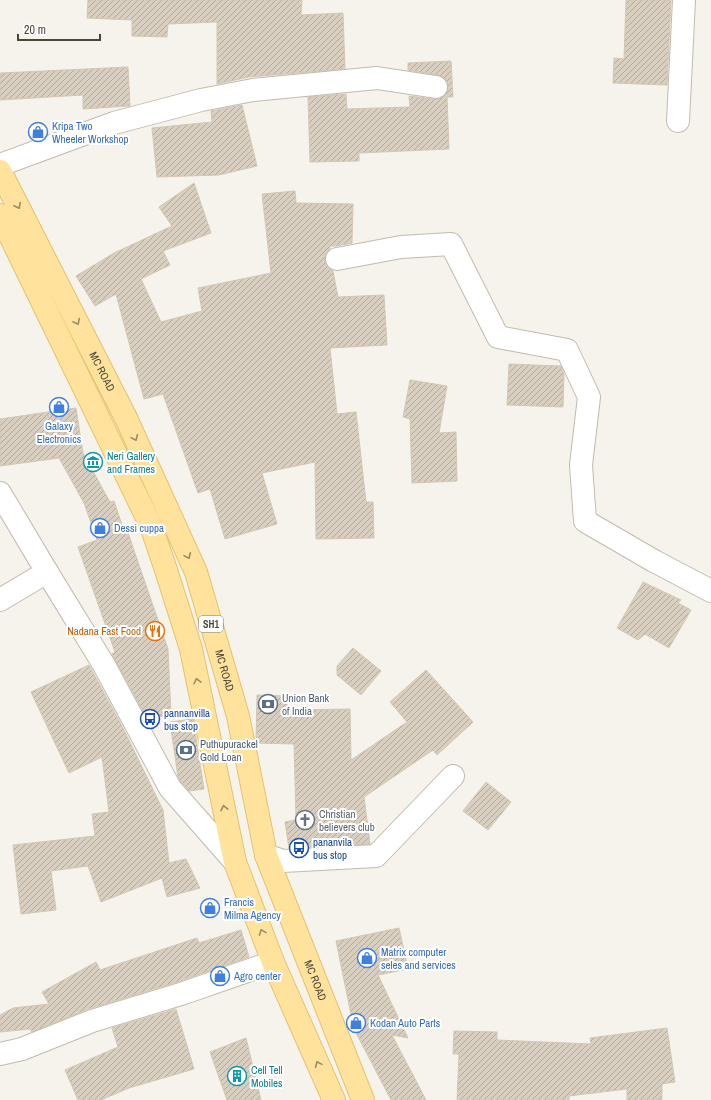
<svg xmlns="http://www.w3.org/2000/svg" width="711" height="1100" font-family="'Archivo Narrow',sans-serif">
<style>
.building{fill:url(#building-hatch);stroke:#d3c7b4}
.lines{fill:none;stroke-linecap:round;stroke-linejoin:round}
.minor-casing{stroke:#c2bbae;stroke-width:24}
.major-casing{stroke:#e6c16a;stroke-width:24}
.minor{stroke:#fff;stroke-width:22}
.major{stroke:#ffe39c;stroke-width:22}
.oneway{stroke:#9c8c66}
.labels{text-anchor:middle;dominant-baseline:central;stroke-width:4;stroke-linejoin:round;paint-order:stroke}
.shield{fill:#fff;stroke:#817c74;stroke-width:1}
.shield-label{font-size:10px;font-weight:bold;fill:#4b4439}
.shop-label{font-size:11px;fill:#366cbe;stroke:#fff;text-anchor:start}
.street-label{font-size:11px;fill:#4b4439;stroke:#fff}
.culture-label{font-size:11px;fill:#0d838f;stroke:#fff;text-anchor:start}
.food-label{font-size:11px;fill:#c56008;stroke:#fff;text-anchor:end}
.service-label{font-size:11px;fill:#4e5e75;stroke:#fff;text-anchor:start}
.transit-label{font-size:11px;fill:#164399;stroke:#fff;text-anchor:start}
.worship-label{font-size:11px;fill:#5b616d;stroke:#fff;text-anchor:start}
</style>
<defs>
<pattern id="building-hatch" width="6" height="6" patternUnits="userSpaceOnUse"><rect width="6" height="6" fill="#d8cfc1"/><path d="M-1 1l2-2M0 6l6-6M5 7l2-2" fill="none" stroke="#b1aa9e"/></pattern>
</defs>
<rect width="100%" height="100%" fill="#f6f3ec"/>
<g class="building">
<path d="M88 0H302L301 15 343 13 345 69 249 77 217 84V22L168 24 167 37 132 36V20L87 18Z"/>
<path d="M626 0H671L667 85 613 83 614 58 624 59Z"/>
<path d="M451 61 453 97H447L449 149 359 153V161L310 162 308 97 346 94 347 109 410 107 409 96 434 99H440L445 95 448 88 447 82 443 77 438 75 408 70V63Z"/>
<path d="M128 67 130 106H128L83 109V95L0 100V73Z"/>
<path d="M242 105 257 166 219 175 157 177 152 128 212 122 211 111Z"/>
<path d="M194 183 211 233 163 251 170 265 141 279 161 322 202 311 198 288 271 273 262 194 295 191 296 203 353 204 352 243 336 246H329L330 249 325 255V261L328 267 333 271 338 297 384 295 387 345 330 348 337 414 356 412 366 502H373L374 538 316 539 315 462 262 473 277 524 225 539 210 489 198 493 163 394 144 399 116 294 95 306 76 276 114 253 172 226 159 207Z"/>
<path d="M509 364 561 366 564 374 563 407 507 405Z"/>
<path d="M410 380 447 386 439 433 456 432 457 481 412 483 410 419 403 417Z"/>
<path d="M76 408 83 453 110 502 114 501 124 531 127 530 168 649 171 716 146 717 112 654 115 652 78 547 97 540 84 503 59 458 0 466V419Z"/>
<path d="M643 582 681 600 678 603 691 610 669 648 645 634 638 640 617 628Z"/>
<path d="M353 648 381 671 361 695 337 675V666Z"/>
<path d="M89 665 123 728 163 810 169 863 186 859 200 888 167 897 162 878 101 902 88 866 51 871 56 910 21 914 13 845 95 836 92 814 109 812 102 757 69 773 31 692Z"/>
<path d="M426 670 473 722 437 755 433 750 364 797 370 844 289 848 285 822 296 820 294 744 256 743 257 695 287 696V710L350 709 351 760 407 722 390 702Z"/>
<path d="M193 719 204 789 189 791 180 781 178 777 170 722Z"/>
<path d="M486 782 511 802 488 830 463 811Z"/>
<path d="M399 928 408 969 378 975 408 1038 392 1035 426 1100H391L354 1029 336 941Z"/>
<path d="M241 930 249 957 180 981 88 1009 32 1032 30 1029 0 1032V1015L13 1008 49 1004 42 992 96 962 100 970 197 938 199 943Z"/>
<path d="M176 1009 194 1069 129 1088 101 1100H78L65 1070 118 1047 112 1028Z"/>
<path d="M667 1028 675 1082 662 1084V1100H627V1089L569 1096V1100H457L459 1054H453L454 1031 497 1032V1040L591 1044 590 1038Z"/>
<path d="M246 1038 261 1100H227L210 1052Z"/>
</g>
<g class="lines">
<defs>
<g id="minor">
<path d="M678 121 684 0"/>
<path d="M0 165 114 123 201 100 253 90 377 78 436 87"/>
<path d="M337 259 401 247 451 244 498 337 567 350 589 397 581 465 585 521 654 561 711 591"/>
<path d="M0 493 47 572 104 665 170 788 235 862"/>
<path d="M0 600 47 572"/>
<path d="M266 855 283 861 376 856 453 776"/>
<path d="M0 1054 22 1049 92 1021 184 993 273 962"/>
</g>
<g id="major">
<path id="s1" d="M0 171 126 418 196 572 238 716 266 855 363 1100"/>
<path d="M0 215 151 526 166 570 191 649 235 862 273 962 334 1100"/>
</g>
</defs>
<use href="#minor" class="minor-casing"/>
<use href="#major" class="major-casing"/>
<use href="#minor" class="minor"/>
<use href="#major" class="major"/>
</g>
<defs><path id="oneway-chevron" d="M-2-3.5L2.5 0L-2 3.5" fill="none" stroke-width="1.6" stroke-linecap="round" stroke-linejoin="round"/></defs>
<g class="oneway">
<use href="#oneway-chevron" transform="translate(18 206) rotate(63)"/>
<use href="#oneway-chevron" transform="translate(77 322) rotate(63)"/>
<use href="#oneway-chevron" transform="translate(135 438) rotate(66)"/>
<use href="#oneway-chevron" transform="translate(188 556) rotate(66)"/>
<use href="#oneway-chevron" transform="translate(197 681) rotate(-102)"/>
<use href="#oneway-chevron" transform="translate(224 808) rotate(-102)"/>
<use href="#oneway-chevron" transform="translate(262 932) rotate(-111)"/>
<use href="#oneway-chevron" transform="translate(318 1064) rotate(-114)"/>
</g>
<defs>
<symbol id="shop-ring" viewBox="-11 -11 22 22"><circle r="9.5" fill="#fff" stroke="#3f7fe0" stroke-width="1.5"/><path d="M-5-2.5h2.3a2.7 3.5 0 0 1 5.4 0H5L5.5 6h-11ZM-1.5-2.5h3a1.5 2.3 0 0 0-3 0Z" fill="#3f7fe0"/></symbol>
<symbol id="museum-ring" viewBox="-11 -11 22 22"><circle r="9.5" fill="#fff" stroke="#0f9aa8" stroke-width="1.5"/><path d="M0-6L6-3V-2H-6V-3ZM-5-1h2V3h-2ZM-1-1h2V3h-2ZM3-1h2V3H3ZM-6 4H6V6H-6Z" fill="#0f9aa8"/></symbol>
<symbol id="restaurant-ring" viewBox="-11 -11 22 22"><circle r="9.5" fill="#fff" stroke="#e8710a" stroke-width="1.5"/><path d="M-5-6h1v4h1v-4h1v4h1v-4h1v5L-1.5 .5V6h-2V.5L-5-1ZM5-6V6H3V1.5H1.5Q1.5-4 5-6Z" fill="#e8710a"/></symbol>
<symbol id="bank-ring" viewBox="-11 -11 22 22"><circle r="9.5" fill="#fff" stroke="#5c6f8a" stroke-width="1.5"/><path d="M-6-4H6V4H-6ZM0-2.3a2.3 2.3 0 1 0 0 4.6a2.3 2.3 0 1 0 0-4.6Z" fill="#5c6f8a"/></symbol>
<symbol id="bus-ring" viewBox="-11 -11 22 22"><circle r="9.5" fill="#fff" stroke="#1a4fb4" stroke-width="1.5"/><path d="M-5-6H5V4H4V6H2V4H-2V6H-4V4H-5ZM-3.5-4V0h7V-4ZM-3.5 1.2v1.5H-2V1.2ZM2 1.2v1.5H3.5V1.2Z" fill="#1a4fb4"/></symbol>
<symbol id="church-ring" viewBox="-11 -11 22 22"><circle r="9.5" fill="#fff" stroke="#6b7280" stroke-width="1.5"/><path d="M-1.2-6h2.4v3.5h3.3v2.4h-3.3V6h-2.4V-.1h-3.3v-2.4h3.3Z" fill="#6b7280"/></symbol>
<symbol id="building-ring" viewBox="-11 -11 22 22"><circle r="9.5" fill="#fff" stroke="#0f9aa8" stroke-width="1.5"/><path d="M-4-6H4V6H1V3H-1V6H-4ZM-2.5-4.3h1.7v1.8h-1.7ZM.8-4.3h1.7v1.8H.8ZM-2.5-1h1.7V.8h-1.7ZM.8-1h1.7V.8H.8Z" fill="#0f9aa8"/></symbol>
</defs>
<g fill-rule="evenodd">
<use href="#shop-ring" x="27" y="121" width="22" height="22"/>
<use href="#shop-ring" x="48" y="396" width="22" height="22"/>
<use href="#museum-ring" x="82" y="451" width="22" height="22"/>
<use href="#shop-ring" x="89" y="517" width="22" height="22"/>
<use href="#restaurant-ring" x="144" y="620" width="22" height="22"/>
<use href="#bank-ring" x="257" y="693" width="22" height="22"/>
<use href="#bus-ring" x="139" y="708" width="22" height="22"/>
<use href="#bank-ring" x="175" y="739" width="22" height="22"/>
<use href="#church-ring" x="294" y="809" width="22" height="22"/>
<use href="#bus-ring" x="288" y="837" width="22" height="22"/>
<use href="#shop-ring" x="199" y="897" width="22" height="22"/>
<use href="#shop-ring" x="356" y="947" width="22" height="22"/>
<use href="#shop-ring" x="209" y="965" width="22" height="22"/>
<use href="#shop-ring" x="345" y="1012" width="22" height="22"/>
<use href="#building-ring" x="226" y="1065" width="22" height="22"/>
</g>
<g class="labels">
<rect class="shield" x="199" y="616" width="24" height="16" rx="3"/>
<g class="shield-label">
<text x="211" y="624">SH1</text>
</g>
<g class="shop-label">
<text x="52" y="126">Kripa Two<tspan x="52" dy="13">Wheeler Workshop</tspan></text>
<text x="59" y="426" text-anchor="middle">Galaxy<tspan x="59" dy="13">Electronics</tspan></text>
<text x="114" y="528">Dessi cuppa</text>
<text x="224" y="902">Francis<tspan x="224" dy="13">Milma Agency</tspan></text>
<text x="381" y="952">Matrix computer<tspan x="381" dy="13">seles and services</tspan></text>
<text x="234" y="976">Agro center</text>
<text x="370" y="1023">Kodan Auto Parts</text>
</g>
<g class="street-label">
<text stroke="none"><textPath href="#s1" startOffset="225">MC ROAD</textPath></text>
<text stroke="none"><textPath href="#s1" startOffset="549">MC ROAD</textPath></text>
<text stroke="none"><textPath href="#s1" startOffset="873">MC ROAD</textPath></text>
</g>
<g class="culture-label">
<text x="107" y="456">Neri Gallery<tspan x="107" dy="13">and Frames</tspan></text>
<text x="251" y="1070">Cell Tell<tspan x="251" dy="13">Mobiles</tspan></text>
</g>
<g class="food-label">
<text x="141" y="631">Nadana Fast Food</text>
</g>
<g class="service-label">
<text x="282" y="698">Union Bank<tspan x="282" dy="13">of India</tspan></text>
<text x="200" y="744">Puthupurackel<tspan x="200" dy="13">Gold Loan</tspan></text>
</g>
<g class="transit-label">
<text x="164" y="713">pannanvilla<tspan x="164" dy="13">bus stop</tspan></text>
<text x="313" y="842">pananvila<tspan x="313" dy="13">bus stop</tspan></text>
</g>
<g class="worship-label">
<text x="319" y="814">Christian<tspan x="319" dy="13">believers club</tspan></text>
</g>
</g>
<path d="M18 34v6h82v-6" fill="none" stroke="#4b4439" stroke-width="2"/>
<text x="24" y="34" font-size="12" fill="#4b4439" stroke="#ffffff" stroke-width="3" paint-order="stroke">20 m</text>
</svg>
